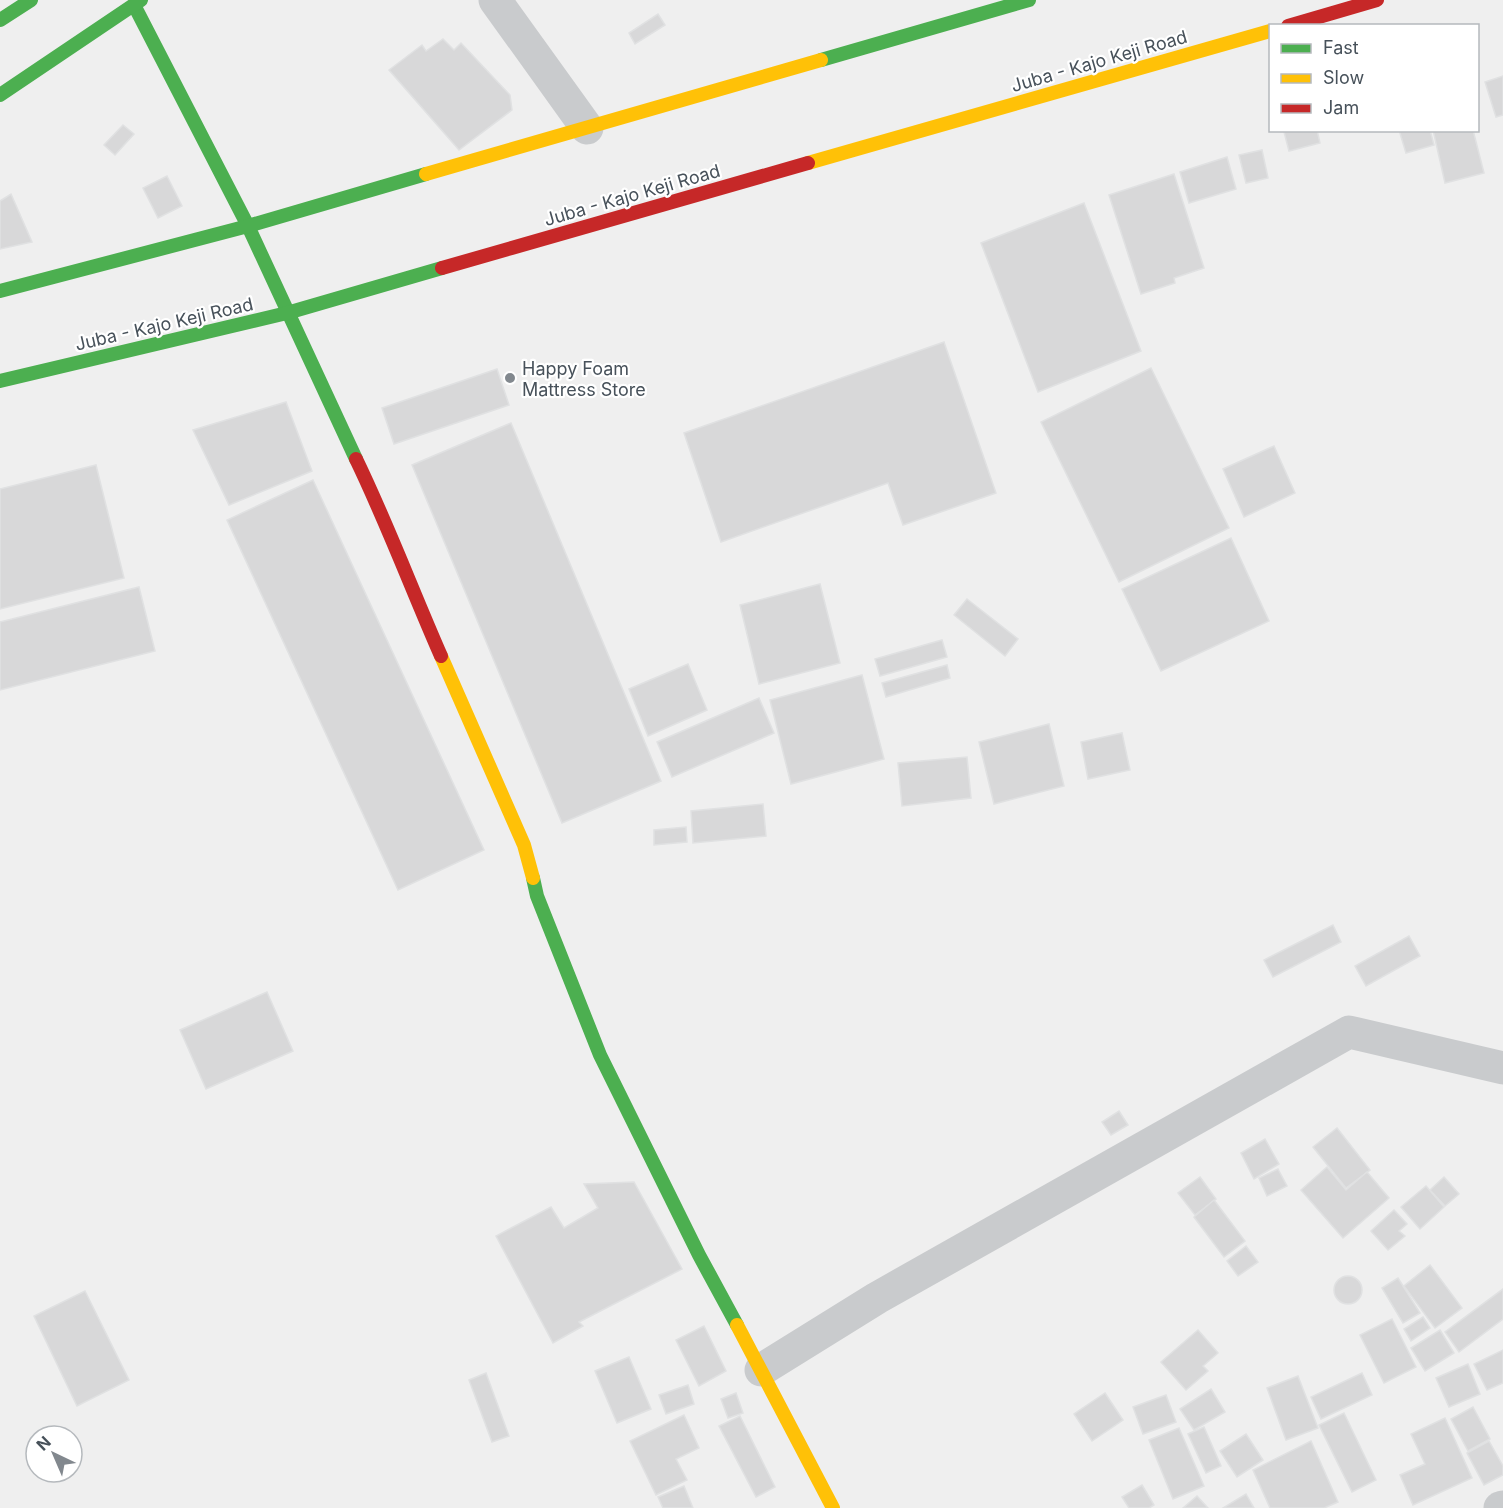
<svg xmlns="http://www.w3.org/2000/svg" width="1503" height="1508" font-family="Inter,sans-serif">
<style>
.building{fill:#d8d8d9;stroke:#e0e1e2;stroke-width:1.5}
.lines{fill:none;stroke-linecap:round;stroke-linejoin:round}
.street{stroke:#c9cbcd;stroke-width:33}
.fast{stroke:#4caf50;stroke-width:14}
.slow{stroke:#ffc107;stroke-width:14}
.jam{stroke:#c62828;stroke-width:14}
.poi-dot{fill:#82888e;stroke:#fff;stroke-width:2}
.labels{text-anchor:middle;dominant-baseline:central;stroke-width:4.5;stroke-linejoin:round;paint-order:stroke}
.street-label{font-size:18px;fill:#47515a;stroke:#fff}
.poi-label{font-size:18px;fill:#47515a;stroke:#fff;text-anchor:start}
</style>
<rect width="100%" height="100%" fill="#efefef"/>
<g class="building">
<path d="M658 14 665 25 635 44 629 33Z"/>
<path d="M443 39 454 50 461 43 510 95 512 110 459 150 389 70 422 45 426 51Z"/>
<path d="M1503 76V115L1496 117 1485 82Z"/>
<path d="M123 125 134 134 115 155 104 145Z"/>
<path d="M1289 130H1317L1320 143 1289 151 1284 132Z"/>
<path d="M1399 130H1430L1434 145 1406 153Z"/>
<path d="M1433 130H1473L1484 173 1445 183Z"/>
<path d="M1262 150 1268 178 1246 183 1239 155Z"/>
<path d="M1227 157 1236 189 1189 203 1180 172Z"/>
<path d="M1174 174 1204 268 1174 278 1175 283 1141 294 1109 195Z"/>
<path d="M167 176 182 206 158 218 143 188Z"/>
<path d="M11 194 32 242 0 249V201Z"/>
<path d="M1084 203 1141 351 1038 392 981 243Z"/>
<path d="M944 342 996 493 903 525 888 483 721 542 684 433Z"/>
<path d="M1151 368 1229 528 1119 582 1041 422Z"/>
<path d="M497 369 509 405 394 444 382 408Z"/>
<path d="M286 402 312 471 229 505 193 430Z"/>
<path d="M511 423 661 781 562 823 412 465Z"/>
<path d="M1274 446 1295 493 1244 517 1223 469Z"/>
<path d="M96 465 124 578 0 609V489Z"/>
<path d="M313 480 484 850 398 890 227 520Z"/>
<path d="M1231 538 1269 621 1161 671 1122 589Z"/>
<path d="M820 584 840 663 759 684 740 605Z"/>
<path d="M139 587 155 651 0 690V622Z"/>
<path d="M967 599 1018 639 1005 656 954 615Z"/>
<path d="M942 640 947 657 880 676 875 659Z"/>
<path d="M688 664 707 710 648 736 629 689Z"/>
<path d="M947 665 950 678 886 697 882 683Z"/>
<path d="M862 675 884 759 791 784 770 700Z"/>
<path d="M759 698 774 733 672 777 657 742Z"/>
<path d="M1049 724 1064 786 994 804 979 742Z"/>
<path d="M1122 733 1130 770 1088 779 1081 742Z"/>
<path d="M967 757 971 798 902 806 898 763Z"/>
<path d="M763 804 766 836 693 843 691 811Z"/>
<path d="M686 827 687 842 654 845V830Z"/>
<path d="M1333 925 1341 942 1273 977 1264 960Z"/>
<path d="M1409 936 1420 956 1366 986 1355 966Z"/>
<path d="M267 992 293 1051 206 1089 180 1030Z"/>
<path d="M1119 1111 1128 1125 1111 1135 1102 1122Z"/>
<path d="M1337 1128 1370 1170 1346 1188 1313 1147Z"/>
<path d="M1265 1139 1279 1164 1254 1179 1241 1153Z"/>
<path d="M1327 1167 1346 1190 1367 1172 1389 1198 1343 1238 1301 1190Z"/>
<path d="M1278 1169 1287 1186 1267 1196 1259 1178Z"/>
<path d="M1200 1177 1216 1199 1195 1215 1178 1193Z"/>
<path d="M1444 1177 1459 1194 1445 1206 1430 1190Z"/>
<path d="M634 1182 682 1269 579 1322 583 1326 553 1343 496 1236 551 1207 564 1228 598 1208 584 1184Z"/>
<path d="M1426 1186 1444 1207 1420 1229 1401 1207Z"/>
<path d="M1214 1200 1245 1241 1224 1257 1194 1217Z"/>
<path d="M1394 1210 1407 1224 1399 1231 1405 1236 1388 1250 1371 1231Z"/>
<path d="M1246 1246 1258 1262 1238 1276 1227 1261Z"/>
<path d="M1430 1265 1462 1308 1435 1328 1404 1286Z"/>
<circle cx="1348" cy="1290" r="14"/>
<path d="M1398 1278 1420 1313 1403 1323 1382 1288Z"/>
<path d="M1503 1289V1319L1459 1352 1445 1332Z"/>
<path d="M85 1291 129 1380 77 1406 34 1316Z"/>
<path d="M1423 1317 1430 1328 1411 1341 1404 1329Z"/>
<path d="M1392 1319 1416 1367 1384 1383 1360 1335Z"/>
<path d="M704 1326 726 1371 699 1386 676 1340Z"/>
<path d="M1198 1330 1218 1353 1203 1366 1208 1371 1186 1390 1161 1362Z"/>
<path d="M1440 1330 1454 1353 1425 1371 1411 1348Z"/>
<path d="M1503 1350V1383L1487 1390 1474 1364Z"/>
<path d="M629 1357 651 1409 617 1423 595 1371Z"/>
<path d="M1468 1364 1480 1394 1449 1407 1436 1378Z"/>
<path d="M486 1373 509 1436 492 1442 469 1380Z"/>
<path d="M1362 1373 1372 1395 1321 1419 1311 1397Z"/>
<path d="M1298 1376 1318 1428 1286 1440 1267 1388Z"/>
<path d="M688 1385 694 1404 666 1414 659 1395Z"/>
<path d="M1211 1389 1225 1412 1194 1430 1180 1409Z"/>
<path d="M736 1393 743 1413 728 1418 721 1399Z"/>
<path d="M1105 1393 1123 1420 1092 1441 1074 1414Z"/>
<path d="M1166 1395 1176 1422 1143 1434 1133 1407Z"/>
<path d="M1473 1407 1490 1439 1468 1451 1451 1419Z"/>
<path d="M1344 1413 1376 1480 1352 1492 1319 1425Z"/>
<path d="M684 1415 699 1448 676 1459 687 1480 656 1495 630 1441Z"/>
<path d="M740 1416 775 1487 756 1497 719 1426Z"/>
<path d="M1445 1418 1472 1478 1413 1505 1400 1475 1425 1464 1411 1434Z"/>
<path d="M1204 1427 1221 1466 1206 1473 1188 1434Z"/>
<path d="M1179 1428 1204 1486 1173 1499 1149 1440Z"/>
<path d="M1246 1434 1263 1460 1237 1477 1220 1451Z"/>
<path d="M1311 1441 1338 1502 1324 1508H1270L1253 1470Z"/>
<path d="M1489 1441 1503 1466V1475L1484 1485 1467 1453Z"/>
<path d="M1142 1485 1154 1505 1149 1508H1129L1122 1497Z"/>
<path d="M684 1486 693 1508H663L658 1497Z"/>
<path d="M1246 1494 1254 1508H1223Z"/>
<path d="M1197 1496 1208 1508H1183Z"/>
</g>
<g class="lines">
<g class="street">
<path d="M495 0 587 128"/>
<path d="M761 1370 877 1298 1349 1032 1503 1068"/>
<path d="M1500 1508 1503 1507"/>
</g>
<g class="fast">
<path d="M134 5 248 226 356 459"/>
<path d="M0 20 31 0"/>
<path d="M821 60 1029 0"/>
<path d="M0 95 141 0"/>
<path d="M0 291 248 226 426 174"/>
<path d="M0 381 287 313 442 268"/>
<path d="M533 878 537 896 600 1055 699 1255 737 1325"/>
</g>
<g class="slow">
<path d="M808 163 1270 31"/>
<path d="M426 174 821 60"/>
<path d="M441 656 524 845 533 878"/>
<path d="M737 1325 833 1508"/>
</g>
<g class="jam">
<path d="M1288 26 1377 0"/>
<path d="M442 268 808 163"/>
<path d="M356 459C387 523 412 590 441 656"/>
</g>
</g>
<circle class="poi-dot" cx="510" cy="378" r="6"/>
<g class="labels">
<g class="street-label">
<text transform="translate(1099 61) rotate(-16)">Juba - Kajo Keji Road</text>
<text transform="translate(632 195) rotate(-16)">Juba - Kajo Keji Road</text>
<text transform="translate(164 324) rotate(-13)">Juba - Kajo Keji Road</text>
</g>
<g class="poi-label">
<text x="522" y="368">Happy Foam<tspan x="522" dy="21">Mattress Store</tspan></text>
</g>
</g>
<rect x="1269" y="24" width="210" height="108" fill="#ffffff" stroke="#b5b9bd" stroke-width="1.5"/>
<rect x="1281" y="44" width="30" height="9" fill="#4caf50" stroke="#b5b9bd" stroke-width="1.5"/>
<text x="1323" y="54" font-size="18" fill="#47515a">Fast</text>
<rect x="1281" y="74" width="30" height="9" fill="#ffc107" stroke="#b5b9bd" stroke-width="1.5"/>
<text x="1323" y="84" font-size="18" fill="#47515a">Slow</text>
<rect x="1281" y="104" width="30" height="9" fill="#c62828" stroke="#b5b9bd" stroke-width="1.5"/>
<text x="1323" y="114" font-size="18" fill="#47515a">Jam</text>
<g transform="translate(54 1454) rotate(316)"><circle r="28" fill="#ffffff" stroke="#b5b9bd" stroke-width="1.5"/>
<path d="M0-4.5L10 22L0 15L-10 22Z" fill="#82888e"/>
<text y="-9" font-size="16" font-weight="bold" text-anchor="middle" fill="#47515a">N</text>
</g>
</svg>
